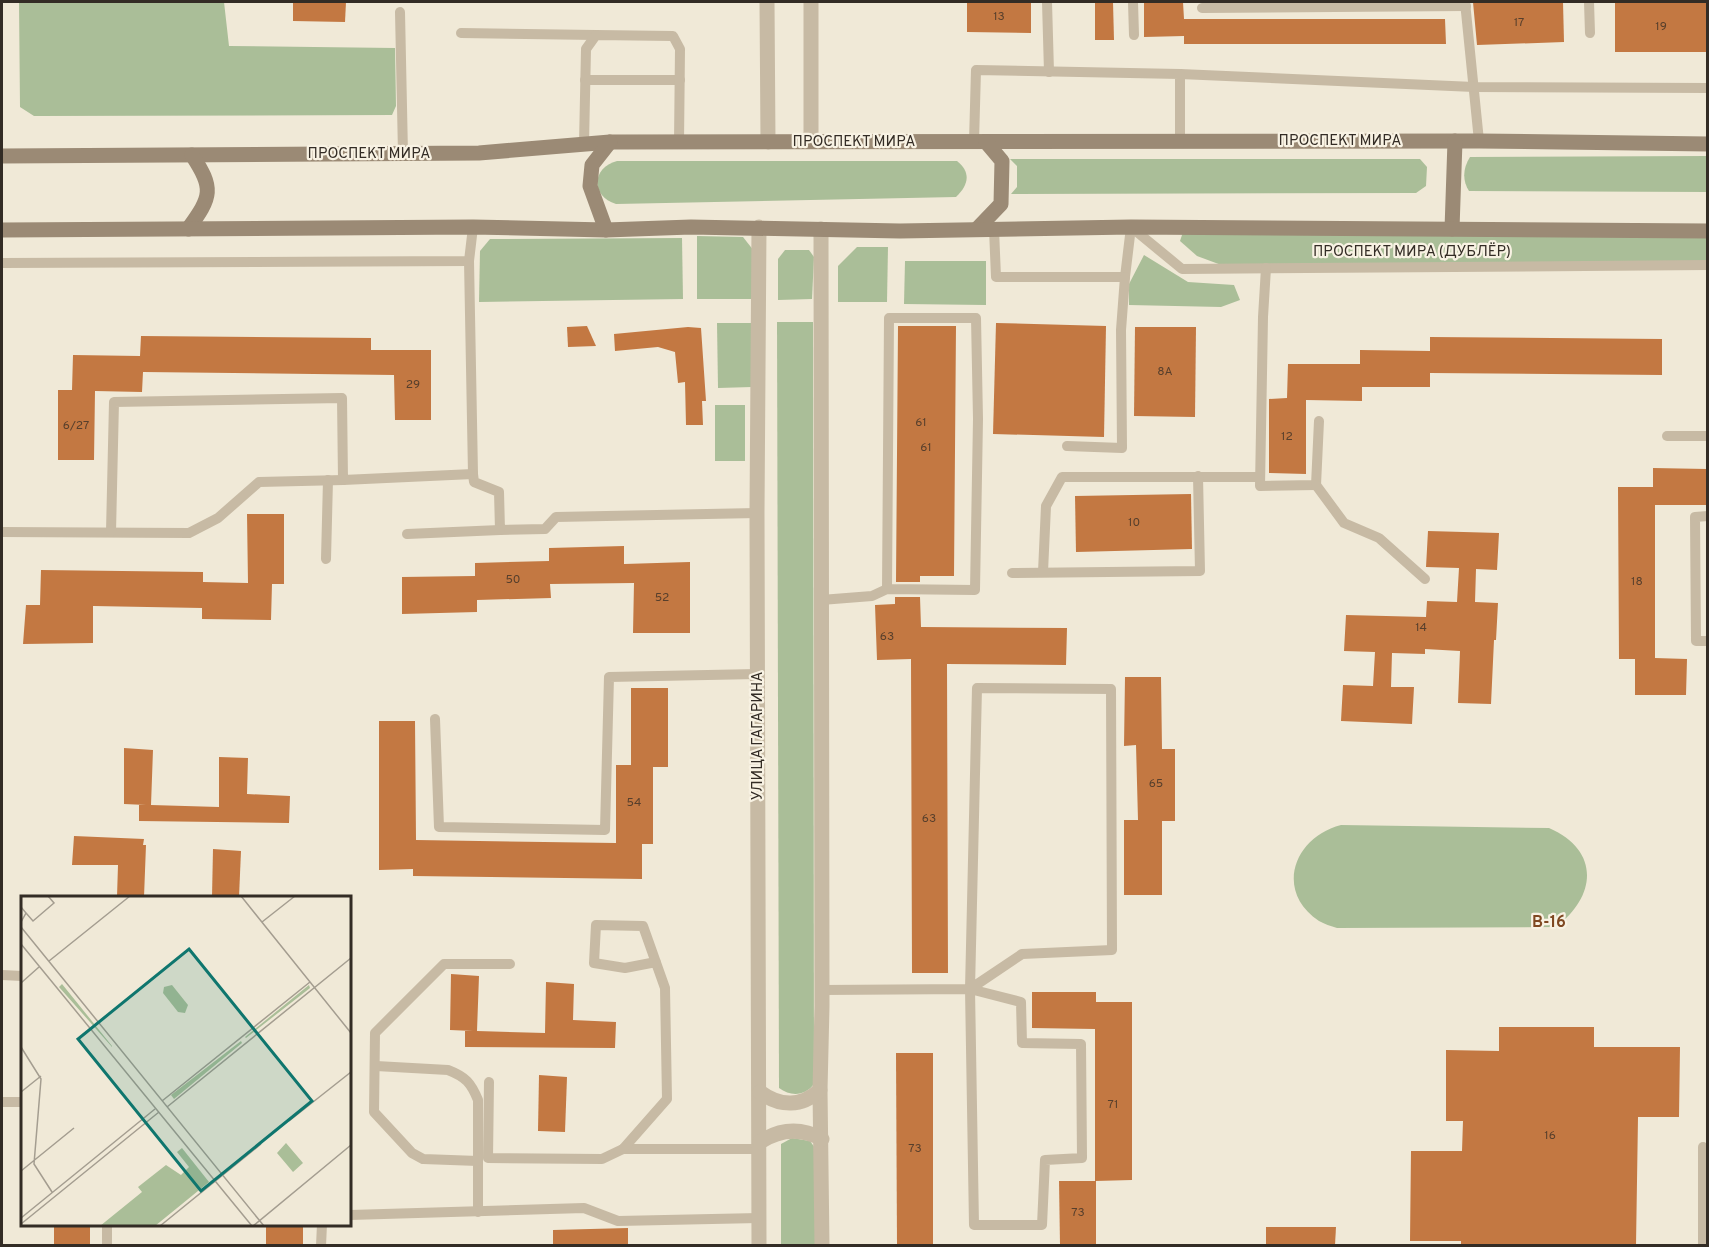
<svg xmlns="http://www.w3.org/2000/svg" width="1709" height="1247" font-family="Overpass,sans-serif">
<style>
.green{fill:#aabe98}
.building{fill:#c37842}
.lines{fill:none;stroke-linecap:round;stroke-linejoin:round}
.service{stroke:#c7baa4;stroke-width:10}
.minor{stroke:#c7baa4;stroke-width:15}
.tertiary{stroke:#c7baa4;stroke-width:15}
.secondary{stroke:#9b8a75;stroke-width:15}
.labels{text-anchor:middle;dominant-baseline:central;stroke-width:4.5;stroke-linejoin:round;paint-order:stroke}
.number-label{font-size:12px;fill:#573f2c}
.street-label{font-size:15px;fill:#332c25;stroke:#f8f2e3}
.neighbourhood-label{font-size:16px;font-weight:bold;fill:#7f4821;stroke:#f8f2e3}
.inset-road{fill:none;stroke:#a49d90;stroke-width:1.5}
.view{fill:#0f766e;fill-opacity:0.15;stroke:#0f766e;stroke-width:3}
.inset-edge{fill:none;stroke:#332c25;stroke-width:3}
</style>
<rect width="100%" height="100%" fill="#f0e9d7"/>
<g class="green">
<path d="M19 2H224L229 46 395 48 396 106 392 115 34 116 20 107Z"/>
<path d="M1707 156V192L1469 191C1462 180 1463 168 1470 157Z"/>
<path d="M1010 159H1420L1427 167 1426 186 1416 193 1011 194 1017 187V166Z"/>
<path d="M617 161H957C971 172 969 185 956 197L616 204C589 195 593 167 617 161Z"/>
<path d="M1183 232 1707 234 1708 262 1224 266 1197 256 1180 241Z"/>
<path d="M697 236 743 237 754 251 753 299H697Z"/>
<path d="M682 238 683 299 479 302 480 251 490 239Z"/>
<path d="M857 247H888L887 302H838V266Z"/>
<path d="M785 250H809L814 257 812 299 778 300V259Z"/>
<path d="M1144 255 1188 282 1234 285 1240 300 1221 307 1129 305V284Z"/>
<path d="M905 261H986V305L904 304Z"/>
<path d="M777 322H813L814 1084C805 1096 791 1097 779 1088Z"/>
<path d="M717 323H753L752 387 718 388Z"/>
<rect x="715" y="405" width="30" height="56"/>
<path d="M1341 825 1549 828C1600 850 1597 896 1556 927L1337 928C1331 926 1324 924 1319 921 1274 891 1294 837 1341 825Z"/>
<path d="M792 1138 810 1141 815 1148V1245H781V1144Z"/>
</g>
<g class="building">
<path d="M293 2H346L345 22 293 21Z"/>
<path d="M967 2H1031V33L967 32Z"/>
<path d="M1095 2H1113L1114 40H1095Z"/>
<path d="M1144 2H1183L1184 19H1445L1446 44H1184V36L1144 37Z"/>
<path d="M1473 2H1563L1564 42 1477 45Z"/>
<rect x="1615" y="2" width="92" height="50"/>
<path d="M996 323 1106 326 1104 437 993 434Z"/>
<path d="M587 326 596 346 568 347 567 327Z"/>
<path d="M898 326H956L954 576H920V582H896Z"/>
<path d="M688 327 701 328 706 401H702L703 425H686L685 382 678 383 675 352 658 347 615 351 614 334Z"/>
<path d="M1135 327H1196L1195 417 1134 416Z"/>
<path d="M141 336 371 338V350H431V420H395L394 375 143 372 142 392 95 391 94 460H58V390H72L73 355 140 356Z"/>
<path d="M1430 337 1662 339V375L1430 373V387H1362V401L1306 400V474L1269 473V399L1287 398 1288 364H1360V350L1430 351Z"/>
<path d="M1653 468 1707 469V505H1655V658L1687 659 1686 695H1635V659H1619L1618 487H1653Z"/>
<path d="M1191 494 1192 549 1076 552 1075 496Z"/>
<path d="M247 514H284V584H272L271 620 202 619V608L93 606V643L23 644 26 605H40L41 570 203 572V582L248 583Z"/>
<path d="M1428 531 1499 533 1497 570 1476 569 1475 602 1498 603 1496 640H1494L1491 704 1458 703 1460 651 1425 649V654L1392 653 1391 687H1414L1412 724 1341 721 1343 685 1373 686 1375 652 1344 651 1346 615 1426 617 1427 601 1457 602 1459 568 1426 567Z"/>
<path d="M624 546V564L690 562V633H633L634 583 550 584 551 598 477 600V612L402 614V577L475 576V563L549 561V548Z"/>
<path d="M895 597H920L921 627 1067 628 1066 665 947 664 948 973H912L911 659 877 660 875 605 895 604Z"/>
<path d="M1125 677H1161L1162 749H1175V821H1162V895H1124V820H1138L1136 745 1124 746Z"/>
<path d="M631 688H668V767H653V844H642V879L413 876V869L379 870V721H415L416 840 616 843V765H631Z"/>
<path d="M124 748 153 750 151 805 219 807V757L248 758 247 794 290 796 289 823 139 821V805H146L124 804Z"/>
<path d="M74 836 144 839 143 845H146L144 897H117L118 865H72Z"/>
<path d="M213 849 241 851 239 897H212Z"/>
<path d="M451 974 479 976 477 1031 545 1033 546 982 574 984 573 1020 616 1022 615 1048 465 1047V1031H473L450 1030Z"/>
<path d="M1032 992H1096V1002H1132V1180L1095 1181V1029L1032 1028Z"/>
<path d="M1499 1027H1594V1047H1680L1679 1117H1638L1636 1245H1461V1241H1410L1411 1151H1462L1463 1121H1446V1050L1499 1051Z"/>
<path d="M896 1053H933V1245H897Z"/>
<path d="M539 1075 567 1077 565 1132 538 1131Z"/>
<path d="M1059 1181H1096V1245H1060Z"/>
<rect x="54" y="1224" width="36" height="21"/>
<rect x="266" y="1224" width="37" height="21"/>
<path d="M1266 1227H1336L1335 1245H1266Z"/>
<path d="M628 1228V1245H553V1230Z"/>
</g>
<g class="lines">
<g class="service">
<path d="M1047 2 1049 72"/>
<path d="M1133 2 1134 35"/>
<path d="M1465 2 1479 141"/>
<path d="M1589 2 1590 33"/>
<path d="M1202 8 1466 6"/>
<path d="M400 12 403 154"/>
<path d="M461 33 596 35"/>
<path d="M1180 74 1474 87 1708 88"/>
<path d="M585 80H680"/>
<path d="M974 142 976 70 1180 74V141"/>
<path d="M584 144 586 49 596 35 673 36 680 49 679 142"/>
<path d="M1131 227 1182 269 1708 265"/>
<path d="M994 229 996 277H1125L1131 227"/>
<path d="M469 261 473 474 474 482 499 492 500 530 545 529 556 517 757 513"/>
<path d="M2 263 469 261 473 227"/>
<path d="M1266 268 1263 317 1260 486 1316 485 1319 421"/>
<path d="M1667 436H1708"/>
<path d="M1067 446 1122 448 1121 330 1125 277"/>
<path d="M1316 485 1344 523 1379 538 1425 579"/>
<path d="M1708 516 1695 517 1696 641H1708"/>
<path d="M2 532 189 533 218 518 259 482 343 480"/>
<path d="M111 532 114 402 342 398 343 480 473 474"/>
<path d="M407 534 500 530"/>
<path d="M326 559 328 480"/>
<path d="M1043 572 1046 506 1062 477H1260"/>
<path d="M1012 573 1200 571 1198 476"/>
<path d="M821 600 872 596 887 589 975 590 978 419 976 318H889L887 589"/>
<path d="M435 719 439 827 605 830 609 677 757 674"/>
<path d="M2 975 22 976"/>
<path d="M822 990 970 989 1021 1002 1022 1043 1081 1044 1082 1158 1045 1160 1042 1225H974L970 989 977 688 1111 689 1112 950 1022 954 970 989"/>
<path d="M376 1066 448 1070C466 1077 471 1083 478 1100V1212"/>
<path d="M489 1082 488 1158 602 1159 623 1149H759"/>
<path d="M2 1102H22"/>
<path d="M623 1149 667 1099 665 988 643 926 596 925 594 963 625 968 656 962"/>
<path d="M478 1161 423 1159 412 1153 374 1112 375 1033 444 964H510"/>
<path d="M350 1215 584 1208 618 1221 759 1218"/>
<path d="M107 1224V1246"/>
<path d="M321 1246 322 1224"/>
<path d="M1703 1246V1147"/>
</g>
<g class="minor">
<path d="M759 227 757 513 759 1246"/>
<path d="M821 229 822 1006 820 1090 822 1246"/>
<path d="M760 1092C780 1107 802 1107 820 1090"/>
<path d="M760 1142C780 1129 800 1127 822 1139"/>
</g>
<g class="tertiary">
<path d="M767 2 768 142"/>
<path d="M811 2V141"/>
</g>
<g class="secondary">
<path d="M2 156 479 153 610 142 1479 141 1708 144"/>
<path d="M188 229C212 196 214 189 192 155"/>
<path d="M977 229 1001 204 1002 161 986 142"/>
<path d="M1452 229 1455 141"/>
<path d="M2 230 473 227 606 230 691 227 900 231 1131 227 1708 231"/>
<path d="M606 230 590 186 592 165 610 142"/>
</g>
</g>
<g class="labels">
<g class="number-label">
<text x="999" y="17">13</text>
<text x="1519" y="23">17</text>
<text x="1661" y="27">19</text>
<text x="1165" y="372">8А</text>
<text x="413" y="385">29</text>
<text x="921" y="423">61</text>
<text x="76" y="426">6/27</text>
<text x="1287" y="437">12</text>
<text x="926" y="448">61</text>
<text x="1134" y="523">10</text>
<text x="513" y="580">50</text>
<text x="1637" y="582">18</text>
<text x="662" y="598">52</text>
<text x="1421" y="628">14</text>
<text x="887" y="637">63</text>
<text x="1156" y="784">65</text>
<text x="634" y="803">54</text>
<text x="929" y="819">63</text>
<text x="1113" y="1105">71</text>
<text x="1550" y="1136">16</text>
<text x="915" y="1149">73</text>
<text x="1078" y="1213">73</text>
</g>
<g class="street-label">
<text x="1340" y="141">ПРОСПЕКТ МИРА</text>
<text x="854" y="142">ПРОСПЕКТ МИРА</text>
<text x="369" y="154">ПРОСПЕКТ МИРА</text>
<text x="1412" y="252">ПРОСПЕКТ МИРА (ДУБЛЁР)</text>
<text transform="translate(758 736) rotate(-90)">УЛИЦА ГАГАРИНА</text>
</g>
<g class="neighbourhood-label">
<text x="1549" y="923">В-16</text>
</g>
</g>
<g transform="translate(21 896)">
<rect width="330" height="330" fill="#f0e9d7"/>
<path d="M41 88 91 150V151L38 91ZM151 89 167 109 164 117 157 116 142 97 143 91ZM288 89 289 92 225 142 224 141ZM220 145 221 147 153 203 150 199ZM265 247 282 267 272 276 256 257ZM161 252 188 286 134 330H79L121 296 117 291 145 269 160 279 168 271 156 256Z" fill="#aabe98"/>
<path class="inset-road" d="M220 0 330 137M0 11 5 17 0 26M5 17 12 25 33 7 27 0M241 26 274 0M0 31 243 330M0 48 231 330M28 65 109 0M0 87 18 71M0 151 20 183 13 268 31 296M0 196 20 180M141 205 289 86M146 211 330 62M268 225 330 176M0 275 53 232M0 322 134 213M0 328 138 216M139 330 240 248M232 330 330 249"/>
<path class="view" d="M168 53 291 205 180 295 57 143Z"/>
<rect width="330" height="330" class="inset-edge"/>
</g>
<rect width="1709" height="1247" fill="none" stroke="#332c25" stroke-width="6"/>
</svg>
